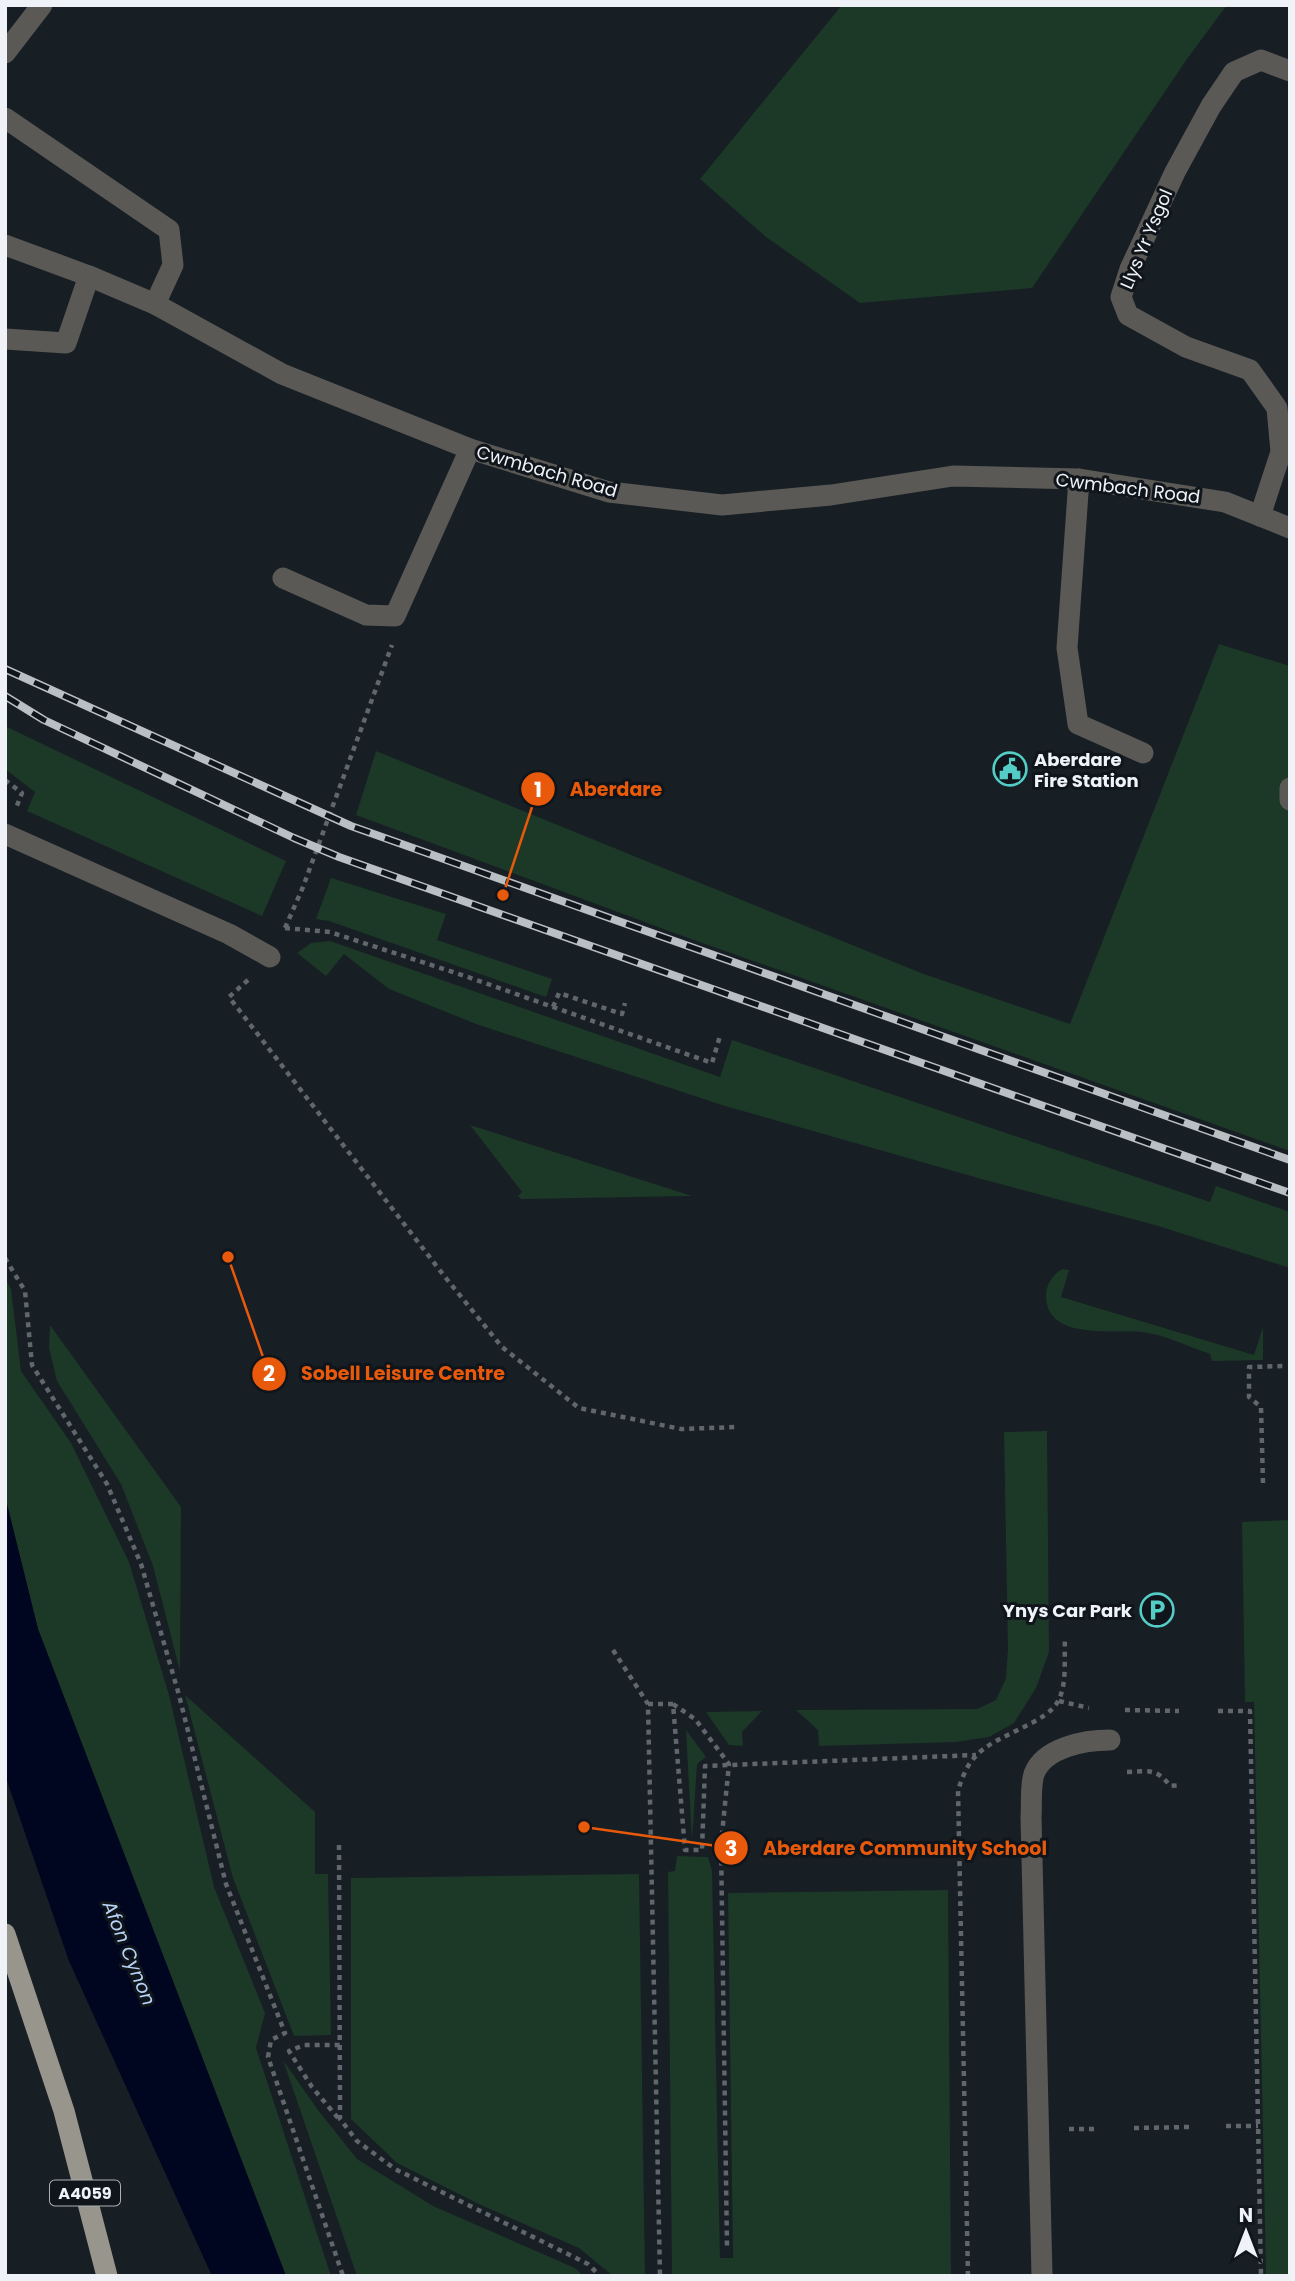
<svg xmlns="http://www.w3.org/2000/svg" width="1295" height="2281" font-family="Poppins,sans-serif">
<style>
.green{fill:#1c3827}
.water{fill:#000520}
.lines{fill:none;stroke-linecap:round;stroke-linejoin:round}
.path{stroke:#60666c;stroke-width:4.5;stroke-dasharray:5 5;stroke-linecap:butt}
.lane{stroke:#5a5955;stroke-width:21}
.street{stroke:#5a5955;stroke-width:21}
.primary{stroke:#98958c;stroke-width:21}
.rail-casing{stroke:#babfc4;stroke-width:8}
.rail{stroke:#0f151a;stroke-width:5;stroke-dasharray:16;stroke-linecap:butt}
.labels{text-anchor:middle;dominant-baseline:central;stroke-width:6;stroke-linejoin:round;paint-order:stroke}
.shield{fill:#0f151a;stroke:#acb0b5;stroke-width:2}
.shield-label{font-size:16px;font-weight:bold;fill:#eff3f7}
.street-label{font-size:18px;fill:#eff3f7;stroke:#0f151a}
.poi-label{font-size:18px;font-weight:bold;fill:#eff3f7;stroke:#0f151a;text-anchor:start}
.water-label{font-size:19px;font-style:italic;fill:#b8d3f7;stroke:#0f151a}
.leader{fill:none;stroke:#e8590c;stroke-width:2.5}
.callout-dot{fill:#e8590c;stroke:#0f151a;stroke-width:2.5}
.mark-label{font-size:21px;text-anchor:middle;font-weight:bold;fill:#fff}
.callout-label{font-size:19px;text-anchor:middle;font-weight:bold;fill:#e8590c;stroke:#0f151a;stroke-width:6;stroke-linejoin:round;paint-order:stroke}
</style>
<rect width="100%" height="100%" fill="#171e24"/>
<g class="green">
<path d="M842 5H1227L1187 59 1032 288 860 303 766 237 700 179Z"/>
<path d="M1219 644 1290 666V1151L677 934 356 815 376 751 921 973 1070 1024Z"/>
<path d="M5 726 286 861 262 916 27 811 35 792 5 769Z"/>
<path d="M331 878 446 914 437 940 552 979 546 997 329 921 316 919Z"/>
<path d="M330 941 720 1077 732 1040 1210 1202 1216 1186 1290 1212V1268L1155 1225 985 1180 725 1106 476 1024 389 989 344 954 326 976 297 953 311 943Z"/>
<path d="M470 1125 692 1196 521 1199 518 1196 522 1192Z"/>
<path d="M1062 1269 1069 1270 1061 1297 1254 1355 1263 1327V1360L1212 1361 1210 1354C1190 1347 1162 1334 1142 1332 1114 1329 1046 1341 1046 1296 1046 1284 1053 1275 1062 1269Z"/>
<path d="M5 1278 11 1289 21 1371 71 1443 129 1562 169 1695 214 1887 265 2013 256 2048 331 2276H286L38 1629 5 1496Z"/>
<path d="M50 1325 181 1507 180 1671 153 1566 121 1484 57 1381 49 1348Z"/>
<path d="M1047 1431 1049 1652 1036 1688 1014 1723 989 1737 956 1742 819 1746 818 1730 796 1710 977 1709 996 1700 1006 1678 1008 1649 1004 1432Z"/>
<path d="M1290 1520V2276H1266L1254 1702H1245L1242 1522Z"/>
<path d="M185 1695 315 1812V1874H328L331 2035 294 2036 233 1878Z"/>
<path d="M762 1711 742 1732 743 1746 729 1745 706 1712Z"/>
<path d="M686 1730 706 1757 697 1764 692 1841Z"/>
<path d="M677 1856 708 1857 712 1871 720 2258H733L728 1893 948 1890 951 2276H672L668 1872 675 1871Z"/>
<path d="M639 1874 645 2276H613L579 2248 483 2206 397 2163 351 2119V1878Z"/>
<path d="M283 2060 318 2110 357 2159 433 2206 575 2268 583 2276H357Z"/>
</g>
<path class="water" d="M5 1496 38 1629 286 2276H212L69 1961 5 1775Z"/>
<g class="lines">
<g class="path">
<path d="M5 780 22 793 16 808"/>
<path d="M285 928 330 932 465 976 712 1063 720 1036"/>
<path d="M285 928 303 887 392 645"/>
<path d="M248 980 229 997 445 1277 502 1347 579 1408 681 1429 737 1427"/>
<path d="M553 1007 559 993 622 1014 625 1003"/>
<path d="M5 1258 25 1291 32 1365 107 1484 141 1564 179 1695 226 1884 285 2033 271 2040 268 2057 343 2276"/>
<path d="M1263 1483 1261 1407 1249 1397V1367L1285 1366"/>
<path d="M613 1650 648 1704 660 2276"/>
<path d="M1059 1701 1089 1708"/>
<path d="M648 1704H673L685 1850H702L705 1766 976 1755"/>
<path d="M673 1704 695 1719 729 1764 721 1844 727 2247"/>
<path d="M1125 1710 1179 1711"/>
<path d="M1218 1711H1250L1261 2276"/>
<path d="M1127 1772C1148 1771 1157 1768 1170 1786L1181 1785"/>
<path d="M339 1845 340 2119 357 2141 395 2169 588 2264 600 2276"/>
<path d="M338 2118 312 2087 289 2051 304 2045H340"/>
<path d="M1226 2126H1258"/>
<path d="M1134 2128 1191 2127"/>
<path d="M1069 2129H1099"/>
<path d="M968 2276 958 1790C962 1779 966 1766 975 1757 994 1734 1049 1724 1059 1699 1067 1683 1064 1658 1065 1640"/>
</g>
<g class="lane">
<path d="M5 53 42 5"/>
<path d="M5 118 169 230 173 265 155 304"/>
<path d="M5 339 66 343 89 276"/>
<path d="M1079 479 1067 648 1078 724 1143 753"/>
<path d="M283 578 366 615 395 616 470 449"/>
<path d="M1290 788V800"/>
<path d="M1042 2276 1031 1817C1032 1805 1030 1786 1034 1774 1044 1747 1086 1740 1110 1740"/>
</g>
<g class="street">
<path d="M5 245 89 276 155 304 282 374 470 449 609 492 722 505 831 495 953 476 1079 479 1225 502 1290 528"/>
<path d="M1260 516 1281 452 1277 408 1250 370 1186 347 1128 315 1121 297 1130 269 1175 172 1211 106 1234 72 1261 60 1290 71"/>
<path d="M5 834 229 934 270 957"/>
</g>
<path class="primary" d="M5 1934 64 2111 107 2276"/>
<defs>
<g id="rail">
<path d="M5 669 351 826 1290 1160"/>
<path d="M5 696 44 720 294 838 339 857 1290 1193"/>
</g>
</defs>
<use href="#rail" class="rail-casing"/>
<use href="#rail" class="rail"/>
</g>
<defs>
<symbol id="civic-ring" viewBox="-11 -11 22 22"><circle r="9.5" fill="#0f151a" stroke="#54cdc6" stroke-width="1.5"/><path d="M-.6-6.5H3V-4.5H.6V-3L4-1V1h2V6H-6V1h2V-1L-.6-3ZM-1.2 2.5V6h2.4V2.5Z" fill="#54cdc6"/></symbol>
<symbol id="parking-ring" viewBox="-11 -11 22 22"><circle r="9.5" fill="#0f151a" stroke="#54cdc6" stroke-width="1.5"/><path d="M-3.5-5.5H1a3.5 3.5 0 0 1 0 7H-1V5.5H-3.5ZM-1-3.4V-.6H.8a1.4 1.4 0 0 0 0-2.8Z" fill="#54cdc6"/></symbol>
</defs>
<g fill-rule="evenodd">
<use href="#civic-ring" x="991" y="750" width="38" height="38"/>
<use href="#parking-ring" x="1138" y="1591" width="38" height="38"/>
</g>
<g class="labels">
<rect class="shield" x="50" y="2180.5" width="70" height="25" rx="5"/>
<g class="shield-label">
<text x="85" y="2193">A4059</text>
</g>
<g class="street-label">
<text transform="translate(1146 239) rotate(-67)">Llys Yr Ysgol</text>
<text transform="translate(547 471) rotate(16)">Cwmbach Road</text>
<text transform="translate(1128 488) rotate(7)">Cwmbach Road</text>
</g>
<g class="poi-label">
<text x="1034" y="759">Aberdare<tspan x="1034" dy="21">Fire Station</tspan></text>
<text x="1132" y="1610" text-anchor="end">Ynys Car Park</text>
</g>
<g class="water-label">
<text transform="translate(129 1953) rotate(68)">Afon Cynon</text>
</g>
</g>
<path class="leader" d="M503 895L538 789M228 1257L269 1374M584 1827L731 1848"/>
<g class="callout-dot">
<circle cx="503" cy="895" r="7"/>
<circle cx="228" cy="1257" r="7"/>
<circle cx="584" cy="1827" r="7"/>
<circle cx="538" cy="789" r="18"/>
<circle cx="269" cy="1374" r="18"/>
<circle cx="731" cy="1848" r="18"/>
</g>
<g class="mark-label">
<text x="538" y="797">1</text>
<text x="269" y="1381">2</text>
<text x="731" y="1856">3</text>
</g>
<g class="callout-label">
<text x="616" y="796">Aberdare</text>
<text x="403" y="1380">Sobell Leisure Centre</text>
<text x="905" y="1855">Aberdare Community School</text>
</g>
<rect width="1295" height="2281" fill="none" stroke="#eff3f7" stroke-width="14"/>
<g transform="translate(1246 2232)" stroke="#0f151a" stroke-width="5" paint-order="stroke">
<path d="M0-5L12 26L0 18L-12 26Z" fill="#eff3f7"/>
<text y="-10" font-size="19" font-weight="bold" text-anchor="middle" fill="#eff3f7">N</text>
</g>
</svg>
